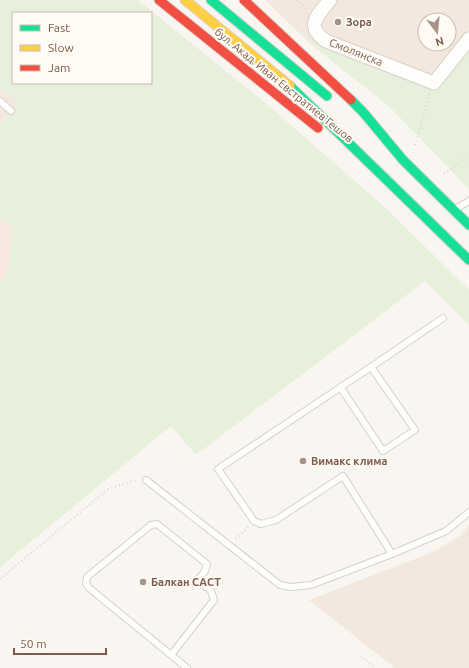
<svg xmlns="http://www.w3.org/2000/svg" width="469" height="668" font-family="Ubuntu,sans-serif">
<style>
.residential{fill:#f2e8de;fill-rule:evenodd}
.commercial{fill:#f6e8e1}
.green{fill:#e7f0db;fill-rule:evenodd}
.lines{fill:none;stroke-linecap:round;stroke-linejoin:round}
.lane-casing{stroke:#d7d1cb;stroke-width:8}
.street-casing{stroke:#d7d1cb;stroke-width:15}
.fast-casing{stroke:#dad1cc;stroke-width:11}
.slow-casing{stroke:#dad1cc;stroke-width:11}
.jam-casing{stroke:#dad1cc;stroke-width:11}
.path{stroke:#dcd5d0;stroke-width:2;stroke-dasharray:1 3;stroke-linecap:butt}
.lane{stroke:#fefefd;stroke-width:6}
.street{stroke:#fefefd;stroke-width:13}
.fast{stroke:#16e098;stroke-width:9}
.slow{stroke:#ffcf43;stroke-width:9}
.jam{stroke:#f24e42;stroke-width:9}
.poi-dot{fill:#a69286;stroke:#fffaf3;stroke-width:1.5}
.labels{text-anchor:middle;dominant-baseline:central;stroke-width:4;stroke-linejoin:round;paint-order:stroke}
.poi-label{font-size:11px;font-weight:bold;fill:#7a5c4d;stroke:#fffaf3;text-anchor:start}
.street-label{font-size:11px;fill:#7a5c4d;stroke:#fffaf3}
</style>
<rect width="100%" height="100%" fill="#f9f5f0"/>
<g class="residential">
<path d="M265 0H469V39L434 83 326 41 313 46ZM425 20H449V44H425Z"/>
<path d="M469 525V668H395L309 600 433 552 460 536Z"/>
</g>
<g class="commercial">
<path d="M0 88 18 104 0 125Z"/>
<path d="M0 218 13 229 8 272 0 282Z"/>
</g>
<g class="green">
<path d="M0 0H138L269 106 388 210 469 290V325L425 281 196 455 171 426 0 567V282L8 272 13 229 0 218V125L18 104 0 88ZM13 13H151V83H13Z"/>
<path d="M469 39V189L390 107 313 46 326 41 434 83Z"/>
</g>
<g class="lines">
<defs>
<g id="lane">
<path d="M0 101 11 111"/>
<path d="M457 208 469 201"/>
<path d="M371 367 218 469 254 521 261 524 276 520 343 476 392 554"/>
<path d="M341 388 383 451 415 430 371 367 443 318"/>
<path d="M146 480 280 585 290 587 311 585 392 554 446 531 469 512"/>
<path d="M171 655 214 600 211 591 198 580 205 571 207 564 157 524 151 525 87 577 86 583 89 588 187 668"/>
</g>
<path id="street" d="M330 0C318 15 304 26 326 41L434 83 469 39"/>
<g id="fast">
<path d="M211 0 327 96"/>
<path d="M290 86 469 260"/>
<path d="M351 100 363 112 403 160 469 225"/>
</g>
<path id="slow" d="M185 0 290 86"/>
<g id="jam">
<path d="M159 0 318 128"/>
<path d="M244 0 351 100"/>
</g>
</defs>
<use href="#lane" class="lane-casing"/>
<use href="#street" class="street-casing"/>
<use href="#fast" class="fast-casing"/>
<use href="#slow" class="slow-casing"/>
<use href="#jam" class="jam-casing"/>
<g class="path">
<path d="M297 0 307 9"/>
<path d="M415 145 430 93"/>
<path d="M444 174 469 156"/>
<path d="M236 539 249 526"/>
<path d="M0 579 108 489 137 480"/>
<path d="M360 656 376 668"/>
</g>
<use href="#lane" class="lane"/>
<use href="#street" class="street"/>
<use href="#fast" class="fast"/>
<use href="#slow" class="slow"/>
<use href="#jam" class="jam"/>
</g>
<g class="poi-dot">
<circle cx="338" cy="22" r="4"/>
<circle cx="303" cy="461" r="4"/>
<circle cx="143" cy="582" r="4"/>
</g>
<g class="labels">
<g class="poi-label">
<text x="346" y="22">Зора</text>
<text x="311" y="461">Вимакс клима</text>
<text x="151" y="582">Балкан САСТ</text>
</g>
<g class="street-label">
<text transform="translate(356 52) rotate(22)">Смолянска</text>
<text transform="translate(284 85) rotate(39)">бул. Акад. Иван Евстратиев Гешов</text>
</g>
</g>
<rect x="12" y="12" width="140" height="72" fill="#fffaf3" stroke="#cabbb1"/>
<rect x="20" y="25" width="20" height="6" fill="#16e098" stroke="#cabbb1"/>
<text x="48" y="32" font-size="12" fill="#7a5c4d">Fast</text>
<rect x="20" y="45" width="20" height="6" fill="#ffcf43" stroke="#cabbb1"/>
<text x="48" y="52" font-size="12" fill="#7a5c4d">Slow</text>
<rect x="20" y="65" width="20" height="6" fill="#f24e42" stroke="#cabbb1"/>
<text x="48" y="72" font-size="12" fill="#7a5c4d">Jam</text>
<g transform="translate(437 32) rotate(164)"><circle r="19" fill="#fffaf3" stroke="#cabbb1"/>
<path d="M0-3L7 15L0 10L-7 15Z" fill="#a69286"/>
<text y="-6" font-size="11" font-weight="bold" text-anchor="middle" fill="#7a5c4d">N</text>
</g>
<path d="M14 648v6h92v-6" fill="none" stroke="#7a5c4d" stroke-width="2"/>
<text x="20" y="648" font-size="12" fill="#7a5c4d" stroke="#fffaf3" stroke-width="3" paint-order="stroke">50 m</text>
</svg>
